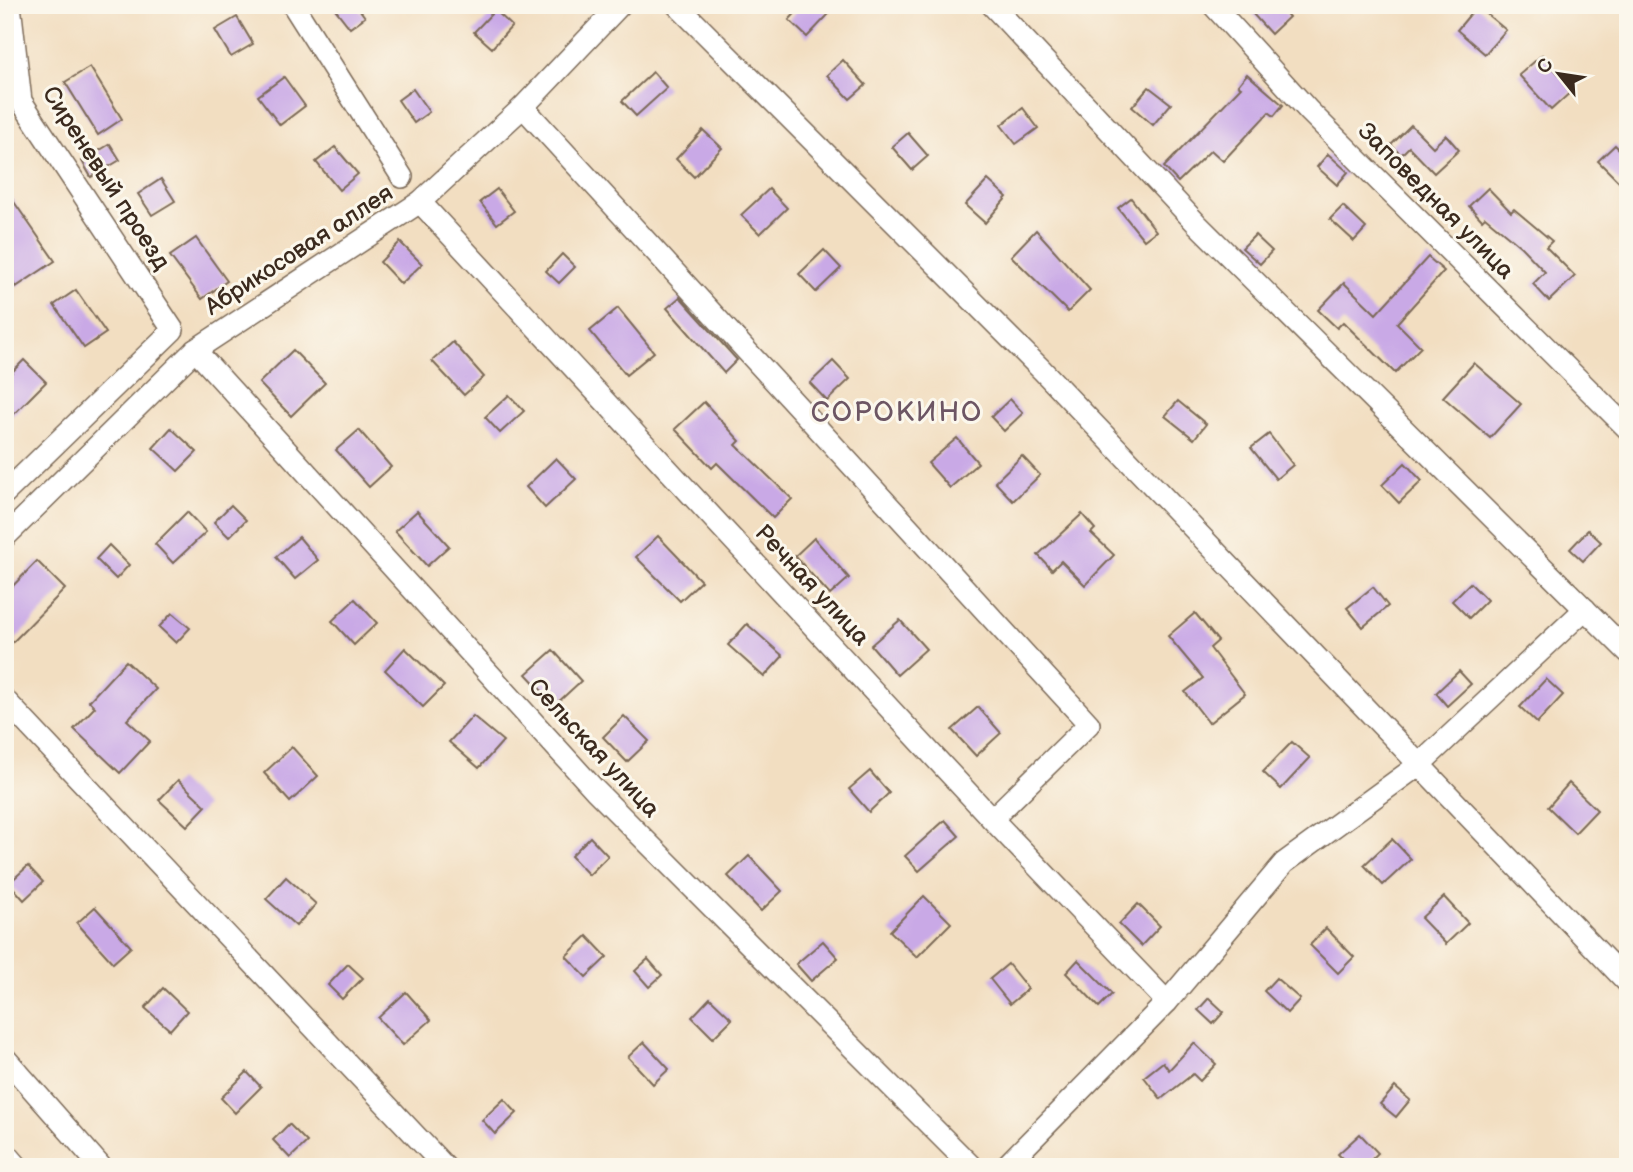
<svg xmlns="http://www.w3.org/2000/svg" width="1633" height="1172" font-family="'Balsamiq Sans',sans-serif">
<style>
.building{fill:#c9a9e6}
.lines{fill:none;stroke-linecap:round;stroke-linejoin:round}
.minor-casing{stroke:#7b6957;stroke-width:24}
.minor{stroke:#fff;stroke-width:21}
.labels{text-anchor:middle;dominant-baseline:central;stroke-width:6;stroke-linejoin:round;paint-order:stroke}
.street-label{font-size:24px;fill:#3b2a1e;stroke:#fbf7ec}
.quarter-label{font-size:28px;letter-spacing:2px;fill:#6d5664;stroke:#fbf7ec}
</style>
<rect width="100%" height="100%" fill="#fbf7ec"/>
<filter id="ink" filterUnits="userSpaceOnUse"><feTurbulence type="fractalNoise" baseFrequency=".0143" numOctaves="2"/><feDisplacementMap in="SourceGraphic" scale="14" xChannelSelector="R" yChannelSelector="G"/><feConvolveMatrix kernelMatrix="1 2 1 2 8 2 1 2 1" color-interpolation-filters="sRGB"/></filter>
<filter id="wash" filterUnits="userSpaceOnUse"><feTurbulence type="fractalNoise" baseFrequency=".00686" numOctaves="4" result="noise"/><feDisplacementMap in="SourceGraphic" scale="28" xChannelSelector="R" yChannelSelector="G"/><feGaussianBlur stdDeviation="1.57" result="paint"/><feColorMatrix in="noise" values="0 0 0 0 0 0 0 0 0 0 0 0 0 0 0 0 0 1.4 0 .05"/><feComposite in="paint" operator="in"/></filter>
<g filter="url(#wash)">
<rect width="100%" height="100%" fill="#f2dec1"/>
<g id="blocks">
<g class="building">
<path d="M332 5H356L365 17 350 28Z"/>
<path d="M803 5H819L828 15 807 37 789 20Z"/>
<path d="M1260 5H1279L1289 17 1271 34 1252 13Z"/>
<path d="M1477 6 1506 30 1485 54 1457 30Z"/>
<path d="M495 10 512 26 492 48 474 32Z"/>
<path d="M237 17 253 44 231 57 215 30Z"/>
<path d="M1542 55 1573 90 1551 110 1519 75Z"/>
<path d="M843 60 866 85 850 99 827 75Z"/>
<path d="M90 67 122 119 98 135 65 82Z"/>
<path d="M653 72 667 88 636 116 622 101Z"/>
<path d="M1247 74 1283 105 1274 116 1269 112 1223 161 1211 150 1178 182 1164 167 1241 87 1238 85Z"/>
<path d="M284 77 305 106 280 125 258 96Z"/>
<path d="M1149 87 1171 104 1153 125 1132 107Z"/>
<path d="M413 89 429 112 414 123 398 100Z"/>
<path d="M1023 108 1038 128 1016 144 1001 125Z"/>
<path d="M1411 125 1433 147 1446 135 1459 150 1434 173 1409 147 1401 155 1391 145Z"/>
<path d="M703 130 722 148 694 177 676 159Z"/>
<path d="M908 133 928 156 912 170 892 147Z"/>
<path d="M110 144 120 160 91 177 82 161Z"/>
<path d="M1615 145 1628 158V191L1598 161Z"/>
<path d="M335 147 358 174 339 190 316 162Z"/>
<path d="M1328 154 1348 172 1337 185 1317 167Z"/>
<path d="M161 179 175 201 152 215 138 194Z"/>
<path d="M988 180 1007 197 985 223 965 205Z"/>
<path d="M1488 188 1511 212 1514 209 1552 241 1546 247 1575 276 1549 301 1533 284 1545 272 1521 247 1485 217 1482 220 1469 206Z"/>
<path d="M5 189 55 261 16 287 5 271Z"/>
<path d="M497 189 514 211 497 224 480 202Z"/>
<path d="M769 189 787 208 760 234 741 215Z"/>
<path d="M1131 198 1156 231 1144 240 1118 208Z"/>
<path d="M1343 206 1366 228 1354 241 1330 219Z"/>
<path d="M1036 230 1090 290 1068 312 1011 256Z"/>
<path d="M1255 235 1272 251 1260 264 1242 248Z"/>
<path d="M196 238 227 281 202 299 170 256Z"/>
<path d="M400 242 422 264 401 284 380 262Z"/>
<path d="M824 250 841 268 816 292 799 274Z"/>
<path d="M562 254 575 267 559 283 546 271Z"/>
<path d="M1428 257 1444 271 1397 323 1421 347 1395 373 1343 322 1337 328 1318 310 1344 283 1376 314Z"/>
<path d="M76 290 106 333 84 348 54 305Z"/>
<path d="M680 297 737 360 724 373 667 308Z"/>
<path d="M618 308 654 352 626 375 590 331Z"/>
<path d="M453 342 484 377 464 395 432 361Z"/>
<path d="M293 350 325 383 291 416 259 383Z"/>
<path d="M24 360 46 382 5 423V379Z"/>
<path d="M833 361 850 379 827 401 810 383Z"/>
<path d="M1474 363 1521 404 1490 438 1443 397Z"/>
<path d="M509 395 524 411 500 433 485 417Z"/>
<path d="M1010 399 1023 413 1004 431 991 417Z"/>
<path d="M1178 401 1206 424 1194 439 1165 416Z"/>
<path d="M704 402 740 441 736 445 792 499 773 518 717 463 712 468 675 429Z"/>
<path d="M171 428 197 452 178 471 153 448Z"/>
<path d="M359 430 391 467 369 487 336 450Z"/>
<path d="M1269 434 1293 465 1276 479 1251 448Z"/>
<path d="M957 438 978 463 950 488 928 463Z"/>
<path d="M1022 456 1040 475 1013 501 995 482Z"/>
<path d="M556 458 576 479 545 508 526 487Z"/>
<path d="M1405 463 1422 481 1399 503 1382 485Z"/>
<path d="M231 505 246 520 229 537 214 522Z"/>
<path d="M417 511 449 546 427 566 395 531Z"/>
<path d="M187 512 206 532 173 563 155 544Z"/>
<path d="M1082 514 1095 529 1091 533 1114 555 1085 585 1061 561 1052 570 1038 555Z"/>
<path d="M1588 530 1601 542 1583 561 1570 549Z"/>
<path d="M658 536 701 581 680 601 636 557Z"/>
<path d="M299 537 318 560 295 579 276 557Z"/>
<path d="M814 538 849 578 830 595 795 556Z"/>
<path d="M109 545 129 565 116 579 96 559Z"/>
<path d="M37 561 65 589 5 650V594Z"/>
<path d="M1470 583 1487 600 1469 618 1452 601Z"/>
<path d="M1373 587 1388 606 1363 627 1347 608Z"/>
<path d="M355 599 377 623 354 645 332 621Z"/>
<path d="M172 613 190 628 176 643 159 627Z"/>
<path d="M1195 613 1218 641 1210 648 1245 694 1209 723 1185 692 1203 678 1168 636Z"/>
<path d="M900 620 926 649 897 675 871 645Z"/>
<path d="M747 624 783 656 764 677 728 645Z"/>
<path d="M405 648 444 686 423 707 385 670Z"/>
<path d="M553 650 581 681 555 705 526 674Z"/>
<path d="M126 661 156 689 127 720 150 741 120 773 74 729 95 707 89 701Z"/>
<path d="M1459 671 1471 684 1447 706 1436 693Z"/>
<path d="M1546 679 1563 695 1537 723 1520 707Z"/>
<path d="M978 707 1001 733 976 756 952 730Z"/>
<path d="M473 716 503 741 479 768 449 742Z"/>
<path d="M624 716 649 741 627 762 603 737Z"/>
<path d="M1292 742 1310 758 1281 789 1263 772Z"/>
<path d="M292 747 318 776 290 802 264 773Z"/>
<path d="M870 771 889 793 869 812 849 789Z"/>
<path d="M178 780 206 806 187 826 159 800Z"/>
<path d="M1569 783 1597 810 1575 833 1548 807Z"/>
<path d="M945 820 959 836 919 871 905 856Z"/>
<path d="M590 837 608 856 589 875 571 856Z"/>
<path d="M1392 839 1411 859 1383 885 1364 865Z"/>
<path d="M749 856 782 891 761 911 728 876Z"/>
<path d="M28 866 43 882 24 900 9 883Z"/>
<path d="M286 877 316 904 296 926 266 899Z"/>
<path d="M924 896 951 923 917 957 890 931Z"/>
<path d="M1444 897 1468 923 1446 944 1421 918Z"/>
<path d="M1138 904 1160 926 1141 946 1119 924Z"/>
<path d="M95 907 131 947 113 963 77 923Z"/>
<path d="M1326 928 1354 957 1338 973 1310 945Z"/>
<path d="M587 936 607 957 586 977 566 956Z"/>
<path d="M823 941 838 958 811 981 796 964Z"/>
<path d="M648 959 662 975 649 987 635 971Z"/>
<path d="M1078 960 1112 994 1099 1007 1066 973Z"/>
<path d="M348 964 363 978 342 999 328 985Z"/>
<path d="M1008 964 1028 989 1010 1004 990 979Z"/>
<path d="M1276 978 1300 999 1287 1013 1264 991Z"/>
<path d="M163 988 187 1011 170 1030 145 1008Z"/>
<path d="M406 992 431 1020 403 1045 378 1018Z"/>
<path d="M710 998 732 1019 713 1038 692 1017Z"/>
<path d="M1209 998 1224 1012 1213 1024 1198 1010Z"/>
<path d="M644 1042 669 1069 653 1084 628 1057Z"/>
<path d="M1194 1043 1216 1064 1200 1081 1193 1074 1161 1099 1144 1077 1163 1062 1169 1070Z"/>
<path d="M247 1072 261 1087 235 1113 221 1098Z"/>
<path d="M1395 1087 1410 1100 1396 1117 1380 1104Z"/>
<path d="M504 1099 517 1113 495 1134 482 1120Z"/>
<path d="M289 1124 307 1142 290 1158 273 1140Z"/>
<path d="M1360 1134 1378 1153 1364 1167H1350L1338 1154Z"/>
</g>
</g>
</g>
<g filter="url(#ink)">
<use href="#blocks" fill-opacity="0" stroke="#7b6957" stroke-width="2"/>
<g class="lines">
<defs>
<g id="minor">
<path d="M293 5 402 177"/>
<path d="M677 5 1042 370 1628 983"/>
<path d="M992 5 1197 224 1628 652"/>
<path d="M1213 5 1309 111 1628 429"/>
<path d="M523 107 1089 724 992 819"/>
<path d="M420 202 992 819 1167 1002"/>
<path d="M195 350 595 790 972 1167"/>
<path d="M5 493 173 330 21 101 10 5"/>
<path d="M5 537 195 350 420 202 523 107 620 5"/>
<path d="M5 700 445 1167"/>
<path d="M5 1058 101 1167"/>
<path d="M5 1152 18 1167"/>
<path d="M1005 1167 1167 1002 1284 863 1420 764 1585 609"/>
</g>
</defs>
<use href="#minor" class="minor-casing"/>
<use href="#minor" class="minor"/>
</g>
</g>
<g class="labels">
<g class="street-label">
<text transform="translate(106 178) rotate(57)">Сиреневый проезд</text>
<text transform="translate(1436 201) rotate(45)">Заповедная улица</text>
<text transform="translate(299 250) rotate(-33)">Абрикосовая аллея</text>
<text transform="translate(812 585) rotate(47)">Речная улица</text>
<text transform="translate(594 748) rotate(47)">Сельская улица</text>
</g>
<g class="quarter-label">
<text x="897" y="412">СОРОКИНО</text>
</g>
</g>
<rect width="1633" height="1172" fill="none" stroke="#fbf7ec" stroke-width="28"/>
<g transform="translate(1559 74) rotate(300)" stroke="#fbf7ec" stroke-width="5" paint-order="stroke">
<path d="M0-5L12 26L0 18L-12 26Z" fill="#3b2a1e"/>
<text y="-10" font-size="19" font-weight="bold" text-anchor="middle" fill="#3b2a1e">С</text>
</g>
</svg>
